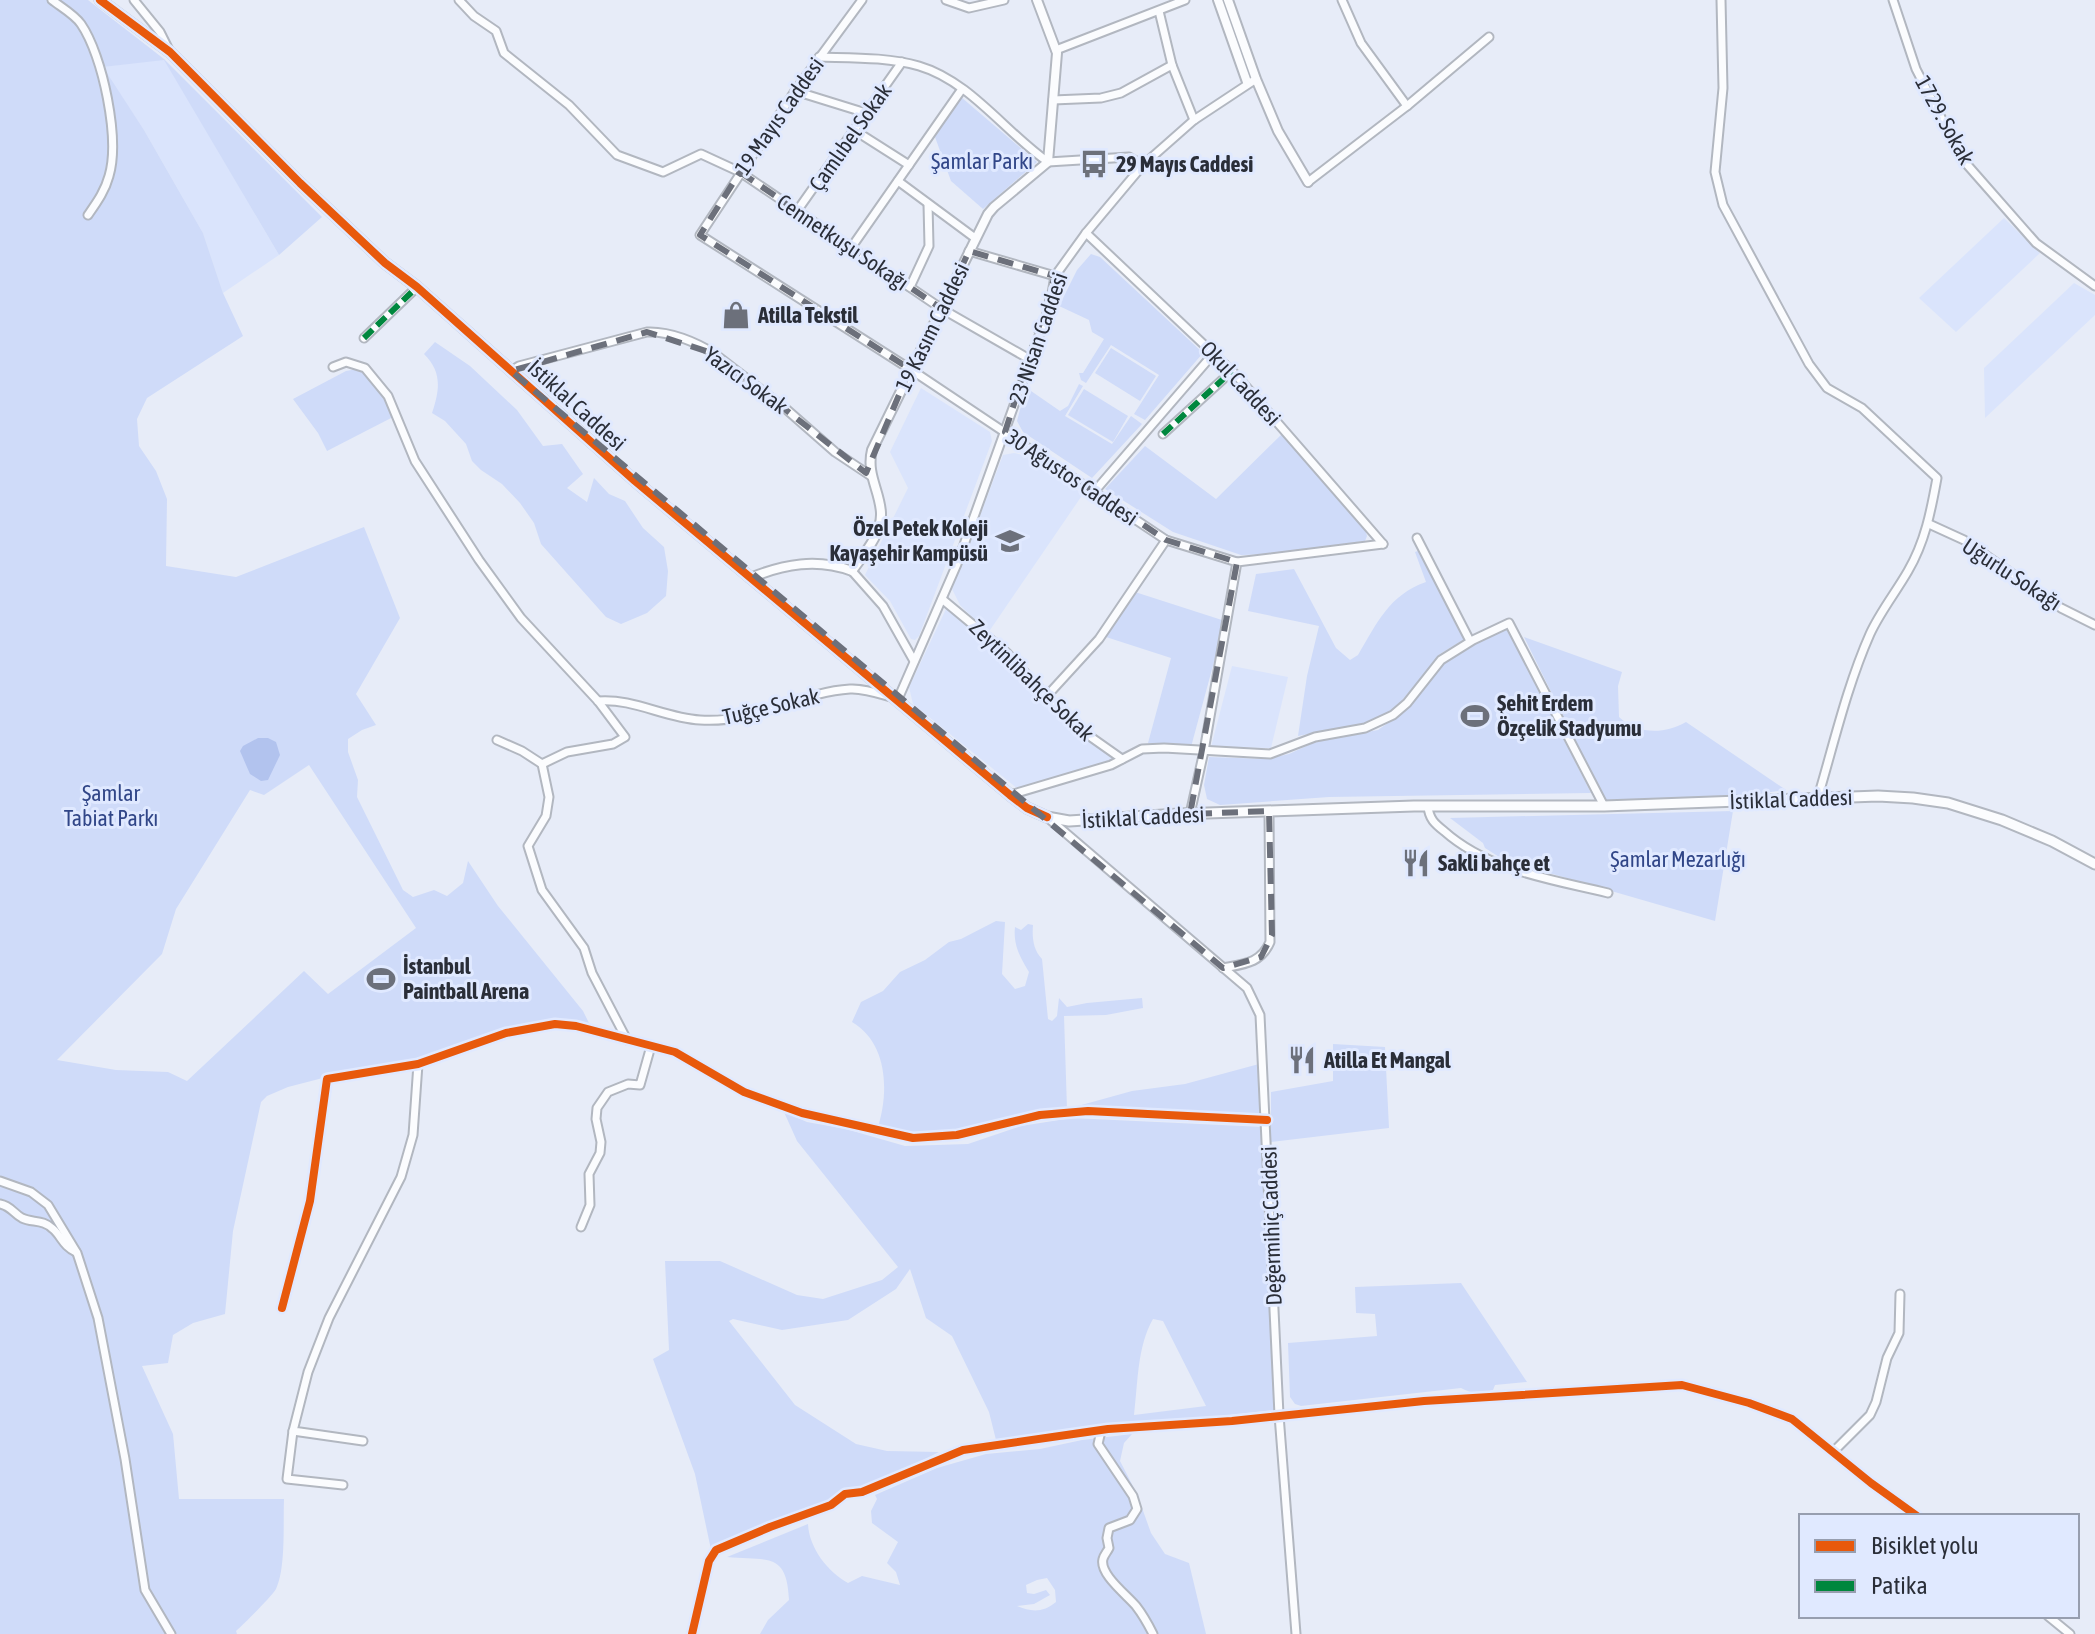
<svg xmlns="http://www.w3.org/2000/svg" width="2095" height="1634" font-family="'Asap Condensed',sans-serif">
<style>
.built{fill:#dae4fc}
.green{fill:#cfdbf9;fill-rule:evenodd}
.water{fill:#b2c3ee}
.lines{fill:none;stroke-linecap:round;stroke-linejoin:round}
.minor-casing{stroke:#b2b7c0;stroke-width:11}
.tertiary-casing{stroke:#b2b7c0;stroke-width:12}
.secondary-casing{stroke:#b2b7c0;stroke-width:13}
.minor{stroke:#fbfcfe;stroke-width:7}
.tertiary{stroke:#fbfcfe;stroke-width:8}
.secondary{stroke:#fbfcfe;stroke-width:9}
.quiet{stroke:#00873e;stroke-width:6;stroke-dasharray:12 6;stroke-linecap:butt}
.cycleway-casing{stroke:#e0e9ff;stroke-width:13}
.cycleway{stroke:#e8590c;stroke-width:8}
.marked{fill:none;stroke:#6c707b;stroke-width:6;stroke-dasharray:16 10;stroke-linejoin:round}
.labels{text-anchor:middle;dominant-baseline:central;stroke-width:6;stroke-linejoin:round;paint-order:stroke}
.street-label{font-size:22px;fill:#2a2e38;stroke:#e0e9ff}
.park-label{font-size:22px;fill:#314688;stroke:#e0e9ff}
.poi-label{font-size:22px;font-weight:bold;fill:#2a2e38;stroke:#e0e9ff;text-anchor:start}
</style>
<rect width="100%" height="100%" fill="#e7ecf8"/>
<g class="built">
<path d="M164 59 279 255 223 293 203 233 144 130 102 67Z"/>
<path d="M2004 218 2040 253 1956 332 1919 298Z"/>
<path d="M2074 283 2095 295V315L1985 418 1984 368Z"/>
<path d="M921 388 990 432 992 441 919 636 915 640 911 639 890 601 865 575 908 488 890 452Z"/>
<path d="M1014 453 1028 456 1083 494 988 633 960 605 952 589 1003 455Z"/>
<path d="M950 606 1047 705 1114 759 1018 789 913 704 909 687 947 607Z"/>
<path d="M1232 666 1288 677 1271 748 1211 747Z"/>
</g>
<g class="green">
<path d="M0 0H88L164 59 322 217 279 255 164 60 103 67 144 130 203 233 223 293 243 336 147 398 137 419 139 446 156 471 167 499 166 566 236 577 364 527 400 618 356 694 376 725 362 730 348 739V752L358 780 357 797 403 890 413 897 434 890 447 896 463 883 468 861 498 906 583 1011 592 1029 578 1023 551 1021 515 1029 439 1056 346 1072 288 1087 267 1096 261 1102 233 1231 225 1314 193 1323 173 1335 168 1363 142 1366 173 1434 179 1499H284C283 1523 286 1568 276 1589 271 1597 244 1624 236 1631L237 1634H0ZM309 765 416 928 328 994 304 971 187 1081 168 1072 116 1070 57 1060 162 954 176 909 250 790 264 795Z"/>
<path d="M961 97 1037 162 983 209 951 181 935 137Z"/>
<path d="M1091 254 1100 257 1203 353 1145 420 1134 414 1159 375 1111 345 1086 383 1081 380 1079 373H1083L1104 339 1092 332 1089 320 1059 306 1077 270Z"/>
<path d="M435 342 470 366 517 410 543 446 562 444 583 474 567 488 587 502 594 478 609 494 625 501 643 528 664 547 668 571 666 596 647 613 621 624 606 617 573 580 541 544 534 523 520 503 502 484 481 470 472 461 466 444 445 421 432 413C440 389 442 372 424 354Z"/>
<path d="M1111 348 1156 376 1140 401 1095 373Z"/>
<path d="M357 369 366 372 395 416 327 451 318 433 293 399 346 371Z"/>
<path d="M1079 384 1083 386 1065 416 1112 444 1131 416 1142 424 1092 478 1023 432 1017 421 1021 406 1031 391 1060 411 1068 406Z"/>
<path d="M1084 389 1128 416 1113 442 1068 415Z"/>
<path d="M1282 434 1364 525 1367 536 1365 541 1270 554 1241 555 1173 532 1105 489 1145 446 1216 499Z"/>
<path d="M1426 548 1471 635 1440 654 1400 703 1376 721 1298 736 1307 676 1319 626 1248 611 1256 574 1294 569 1336 648 1350 660 1358 655C1377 623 1389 595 1426 582L1415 552Z"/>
<path d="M1135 592 1225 621 1191 747 1148 743 1171 658 1106 637Z"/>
<path d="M1507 628 1591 793 1329 797 1220 805 1207 799 1204 785 1209 757 1266 759 1289 754 1315 742 1378 730 1406 710 1441 666 1479 639Z"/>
<path d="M1524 637 1622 672 1618 686 1619 717C1638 735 1665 734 1686 722L1786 790 1719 799 1606 803Z"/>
<path d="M1733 811 1715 921 1504 860 1485 848 1483 843 1450 818Z"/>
<path d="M996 921 1005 922 1002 974 1015 989 1025 986 1029 972C1020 957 1013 945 1015 927L1021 930 1028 924 1033 925C1032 937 1033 950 1042 959L1048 1019 1052 1021 1057 1016 1059 998 1067 1007 1087 1003 1142 998 1143 1008 1106 1015 1064 1016 1067 1109 1132 1091 1185 1084 1259 1064 1262 1115 1191 1116 1073 1112 1012 1123 968 1137 931 1140 878 1127C889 1092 888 1043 852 1022L861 1002 883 991 900 972 925 960 949 942 961 939Z"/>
<path d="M1333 1044 1385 1047 1389 1128 1271 1142V1092L1333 1081Z"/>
<path d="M784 1112 807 1122 846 1129 905 1146 968 1144 1021 1126 1072 1118 1264 1127 1268 1231 1281 1393 1275 1410 1053 1434 1012 1442 996 1440 989 1412 952 1336 926 1318 910 1269 896 1289 848 1320 782 1330 733 1319 729 1321 795 1405 856 1444 887 1451 939 1452 880 1482 847 1491 743 1539 721 1551 713 1559 695 1474 653 1359 669 1350 665 1261H720L797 1295 823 1299 882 1280 898 1267 797 1141ZM1153 1319 1163 1321 1206 1406 1134 1415C1138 1383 1137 1347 1153 1319Z"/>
<path d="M1461 1283 1527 1382 1495 1385 1493 1390C1480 1394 1473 1394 1461 1388L1301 1406 1295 1404 1290 1397 1288 1343 1377 1336 1375 1314 1356 1313 1355 1287Z"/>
<path d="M1132 1434 1124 1443 1120 1461 1137 1494 1151 1533 1165 1554 1189 1563 1206 1634H760L768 1620 789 1600C787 1551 767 1561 727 1557L808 1524C809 1548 828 1572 848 1583L862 1576 900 1585 896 1572 887 1563 898 1542 872 1523 871 1511 877 1499 875 1495 937 1468 986 1454 1040 1449 1082 1440ZM1047 1578 1055 1590 1056 1602C1043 1613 1031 1612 1017 1606L1034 1604 1050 1595 1046 1590 1034 1594 1027 1593 1026 1585 1037 1580Z"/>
</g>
<path class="water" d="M258 738H268L276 742 280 755 268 780 261 781 250 774 240 751 243 746Z"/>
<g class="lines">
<defs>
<g id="minor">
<path d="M52 0C61 7 75 15 81 24 103 56 120 139 109 176 105 191 97 202 88 215"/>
<path d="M134 0 160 32 169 50"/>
<path d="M459 0 474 16 496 31 504 53 569 105 617 155 663 172 701 154 740 172 942 309 1031 360"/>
<path d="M862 0 795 91 700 235 910 369 1166 540 1237 562 1204 751 1190 814"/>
<path d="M946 0 969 8 1004 0"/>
<path d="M1342 0 1361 43 1407 106"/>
<path d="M1721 0 1723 88 1715 172 1723 205 1809 364 1827 388 1862 408 1937 478C1931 511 1925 542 1908 571 1896 592 1880 612 1870 634 1847 686 1834 743 1818 797"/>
<path d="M1893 0 1916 69 1963 160 2036 243 2095 286"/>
<path d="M1159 11 1172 65 1194 120"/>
<path d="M1056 50 1185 0"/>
<path d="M819 57C851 58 888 57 919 66 970 81 1005 132 1048 162L1129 157 1143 165"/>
<path d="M795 91 866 113"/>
<path d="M1053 100 1101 98 1121 93 1172 65"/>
<path d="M854 130 909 165"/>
<path d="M898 181 975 238"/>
<path d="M1308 182 1407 106 1489 37"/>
<path d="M797 211 902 62"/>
<path d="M1086 233 1236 375 1383 544"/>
<path d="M851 248 962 89"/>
<path d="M969 251 1055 276"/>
<path d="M910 287 929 246 928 204"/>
<path d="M364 338 417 287"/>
<path d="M333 367 346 362 365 368 388 396 415 461 479 560 521 618 598 701 625 737 613 744 567 752 542 764"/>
<path d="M511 371 519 366 647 332C670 331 696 342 715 354L786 409 835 452 871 476"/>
<path d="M1163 434 1232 371"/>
<path d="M1094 492 1214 353"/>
<path d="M1929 524 1964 540 2061 608 2095 625"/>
<path d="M1417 538 1470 641"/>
<path d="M1237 562 1383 544"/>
<path d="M852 571 883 606 914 661"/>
<path d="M942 599 1007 653 1071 723 1122 759"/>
<path d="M1045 698 1099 639 1166 540"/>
<path d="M598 701C633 698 665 718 700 720 755 724 800 692 850 689 865 688 883 695 898 699L957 564 1050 305 1055 276 1086 233 1143 165 1194 120 1256 79"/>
<path d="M497 740 522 751 542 764 549 797 546 816 528 846 542 890 584 948 592 973 627 1040"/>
<path d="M1010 795 1111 765 1142 749 1164 748 1270 754 1315 737 1365 728 1393 715 1407 703 1441 660 1473 640 1509 623 1604 806"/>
<path d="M1428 806C1429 819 1435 824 1444 831 1489 871 1551 879 1608 893"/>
<path d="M1047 817 1247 988 1260 1015 1279 1415 1296 1634"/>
<path d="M1223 968C1245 964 1261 963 1270 942L1269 811"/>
<path d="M0 1181 31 1192 48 1205 77 1253 98 1318 125 1459 145 1590 171 1634"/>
<path d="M0 1204C11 1206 13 1213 22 1218 32 1223 43 1219 53 1229 62 1237 63 1246 76 1252"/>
<path d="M581 1227 590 1205 589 1174 600 1153 601 1142 596 1119 597 1108 608 1092 628 1084 640 1085 651 1046"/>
<path d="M282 1308 310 1201 327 1079 418 1064 506 1033 555 1024 576 1026 675 1052 744 1092 802 1113 913 1138 957 1135 1040 1115 1088 1111 1267 1120"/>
<path d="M293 1431 287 1479 343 1485"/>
<path d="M1101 1431 1098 1444 1133 1496 1137 1509 1130 1520 1109 1528 1107 1538 1109 1548C1107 1552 1104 1555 1103 1559 1099 1574 1127 1595 1136 1606 1143 1615 1148 1624 1153 1634"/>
<path d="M363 1441 293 1431 308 1372 329 1318 401 1177 413 1135 418 1064"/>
<path d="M1833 1452 1870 1415 1876 1402 1887 1358 1899 1333 1900 1294"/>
<path d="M2048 1616 2070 1634"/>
<path d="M692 1634 709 1561 716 1550 770 1527 831 1505 845 1494 862 1492 963 1450 1108 1429 1232 1421 1424 1401 1682 1385 1749 1403 1792 1419 1871 1483 1917 1516"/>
</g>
<g id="tertiary">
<path d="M1218 0 1247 82"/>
<path d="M1228 0 1256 79 1278 131 1308 182"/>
<path d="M750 578C784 564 817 558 852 571 863 555 882 534 881 513 880 491 866 474 872 450L988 214 994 207 1048 162 1057 53 1037 0"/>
</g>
<path id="secondary" d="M100 0 170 52 300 183 385 263 417 287 635 481 1010 795 1027 808 1047 817 1069 821 1179 814 1414 806H1604L1878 796 1913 798 1948 803 2002 820 2052 841 2095 864"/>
</defs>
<use href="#minor" class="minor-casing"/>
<use href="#tertiary" class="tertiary-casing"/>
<use href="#secondary" class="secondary-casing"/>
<use href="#minor" class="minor"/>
<use href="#tertiary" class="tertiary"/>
<use href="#secondary" class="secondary"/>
<g class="quiet">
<path d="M364 338 417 287"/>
<path d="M1163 434 1232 371"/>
</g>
<defs>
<g id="cycleway">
<path d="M100 0 170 52 300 183 385 263 417 287 635 481 1010 795 1027 808 1047 817"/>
<path d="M282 1308 310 1201 327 1079 418 1064 506 1033 555 1024 576 1026 675 1052 744 1092 802 1113 913 1138 957 1135 1040 1115 1088 1111 1267 1120"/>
<path d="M692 1634 709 1561 716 1550 770 1527 831 1505 845 1494 862 1492 963 1450 1108 1429 1232 1421 1424 1401 1682 1385 1749 1403 1792 1419 1871 1483 1917 1516"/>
</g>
</defs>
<use href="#cycleway" class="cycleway-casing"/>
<use href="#cycleway" class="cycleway"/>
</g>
<path class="marked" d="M740 172 942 309 969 251 1055 276 1005 432 1166 540 1237 562 1190 814 1269 811 1272 935 1261 957 1223 968 511 371 647 332 715 354 866 473 910 369 700 235Z"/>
<defs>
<symbol id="bus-bare" viewBox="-9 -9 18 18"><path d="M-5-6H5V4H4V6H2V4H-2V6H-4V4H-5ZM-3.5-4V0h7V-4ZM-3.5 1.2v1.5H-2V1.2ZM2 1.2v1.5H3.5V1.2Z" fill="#6c707b" stroke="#e0e9ff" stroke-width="2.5" paint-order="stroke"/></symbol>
<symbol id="shop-bare" viewBox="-9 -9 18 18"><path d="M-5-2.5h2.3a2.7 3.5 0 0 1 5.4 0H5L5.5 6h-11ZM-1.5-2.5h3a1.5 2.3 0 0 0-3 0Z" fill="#6c707b" stroke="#e0e9ff" stroke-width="2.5" paint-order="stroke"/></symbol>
<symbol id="school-bare" viewBox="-9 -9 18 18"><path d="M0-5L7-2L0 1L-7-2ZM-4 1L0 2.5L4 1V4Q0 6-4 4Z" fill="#6c707b" stroke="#e0e9ff" stroke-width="2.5" paint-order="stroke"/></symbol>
<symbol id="stadium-bare" viewBox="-9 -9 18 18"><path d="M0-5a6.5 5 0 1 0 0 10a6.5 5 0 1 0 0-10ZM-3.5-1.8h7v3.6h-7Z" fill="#6c707b" stroke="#e0e9ff" stroke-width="2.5" paint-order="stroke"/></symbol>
<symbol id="restaurant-bare" viewBox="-9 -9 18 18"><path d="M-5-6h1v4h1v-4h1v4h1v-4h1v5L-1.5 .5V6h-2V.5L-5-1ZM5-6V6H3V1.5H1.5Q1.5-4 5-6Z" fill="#6c707b" stroke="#e0e9ff" stroke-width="2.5" paint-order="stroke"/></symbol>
</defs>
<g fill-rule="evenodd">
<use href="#bus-bare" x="1074" y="144" width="40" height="40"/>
<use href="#shop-bare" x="716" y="295" width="40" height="40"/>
<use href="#school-bare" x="990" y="521" width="40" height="40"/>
<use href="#stadium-bare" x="1455" y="696" width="40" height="40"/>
<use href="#restaurant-bare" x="1396" y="843" width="40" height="40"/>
<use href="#stadium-bare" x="361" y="959" width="40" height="40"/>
<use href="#restaurant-bare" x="1282" y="1040" width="40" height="40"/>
</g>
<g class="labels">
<g class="street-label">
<text transform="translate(779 116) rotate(-55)">19 Mayıs Caddesi</text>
<text transform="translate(1945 120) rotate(61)">1729. Sokak</text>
<text transform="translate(850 137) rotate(-55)">Çamlıbel Sokak</text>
<text transform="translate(843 242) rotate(34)">Cennetkuşu Sokağı</text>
<text transform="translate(932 327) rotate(-64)">19 Kasım Caddesi</text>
<text transform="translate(1038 338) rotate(-71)">23 Nisan Caddesi</text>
<text transform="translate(746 380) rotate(36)">Yazıcı Sokak</text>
<text transform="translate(1241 383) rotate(47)">Okul Caddesi</text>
<text transform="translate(577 405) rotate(42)">İstiklal Caddesi</text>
<text transform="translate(1072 477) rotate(34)">30 Ağustos Caddesi</text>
<text transform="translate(2012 574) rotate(33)">Uğurlu Sokağı</text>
<text transform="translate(1032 680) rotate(44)">Zeytinlibahçe Sokak</text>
<text transform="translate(771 706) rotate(-13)">Tuğçe Sokak</text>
<text transform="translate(1791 799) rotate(-2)">İstiklal Caddesi</text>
<text transform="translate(1143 817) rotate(-3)">İstiklal Caddesi</text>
<text transform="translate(1271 1226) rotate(-92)">Değermihiç Caddesi</text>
</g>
<g class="park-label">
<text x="982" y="161">Şamlar Parkı</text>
<text x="111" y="793">Şamlar<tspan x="111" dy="25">Tabiat Parkı</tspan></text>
<text x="1678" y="859">Şamlar Mezarlığı</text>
</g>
<g class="poi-label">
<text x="1116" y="164">29 Mayıs Caddesi</text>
<text x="758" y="315">Atilla Tekstil</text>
<text x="988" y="528" text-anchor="end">Özel Petek Koleji<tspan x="988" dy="25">Kayaşehir Kampüsü</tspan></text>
<text x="1497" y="703">Şehit Erdem<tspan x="1497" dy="25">Özçelik Stadyumu</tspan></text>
<text x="1438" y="863">Sakli bahçe et</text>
<text x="403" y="966">İstanbul<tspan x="403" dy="25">Paintball Arena</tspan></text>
<text x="1324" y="1060">Atilla Et Mangal</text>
</g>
</g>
<rect x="1799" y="1514" width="280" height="104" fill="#e0e9ff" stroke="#979eaf" stroke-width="2"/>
<rect x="1815" y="1540" width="40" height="12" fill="#e8590c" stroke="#979eaf" stroke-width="2"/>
<text x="1871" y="1554" font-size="24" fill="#2a2e38">Bisiklet yolu</text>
<rect x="1815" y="1580" width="40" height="12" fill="#00873e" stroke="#979eaf" stroke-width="2"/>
<text x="1871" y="1594" font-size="24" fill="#2a2e38">Patika</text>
</svg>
